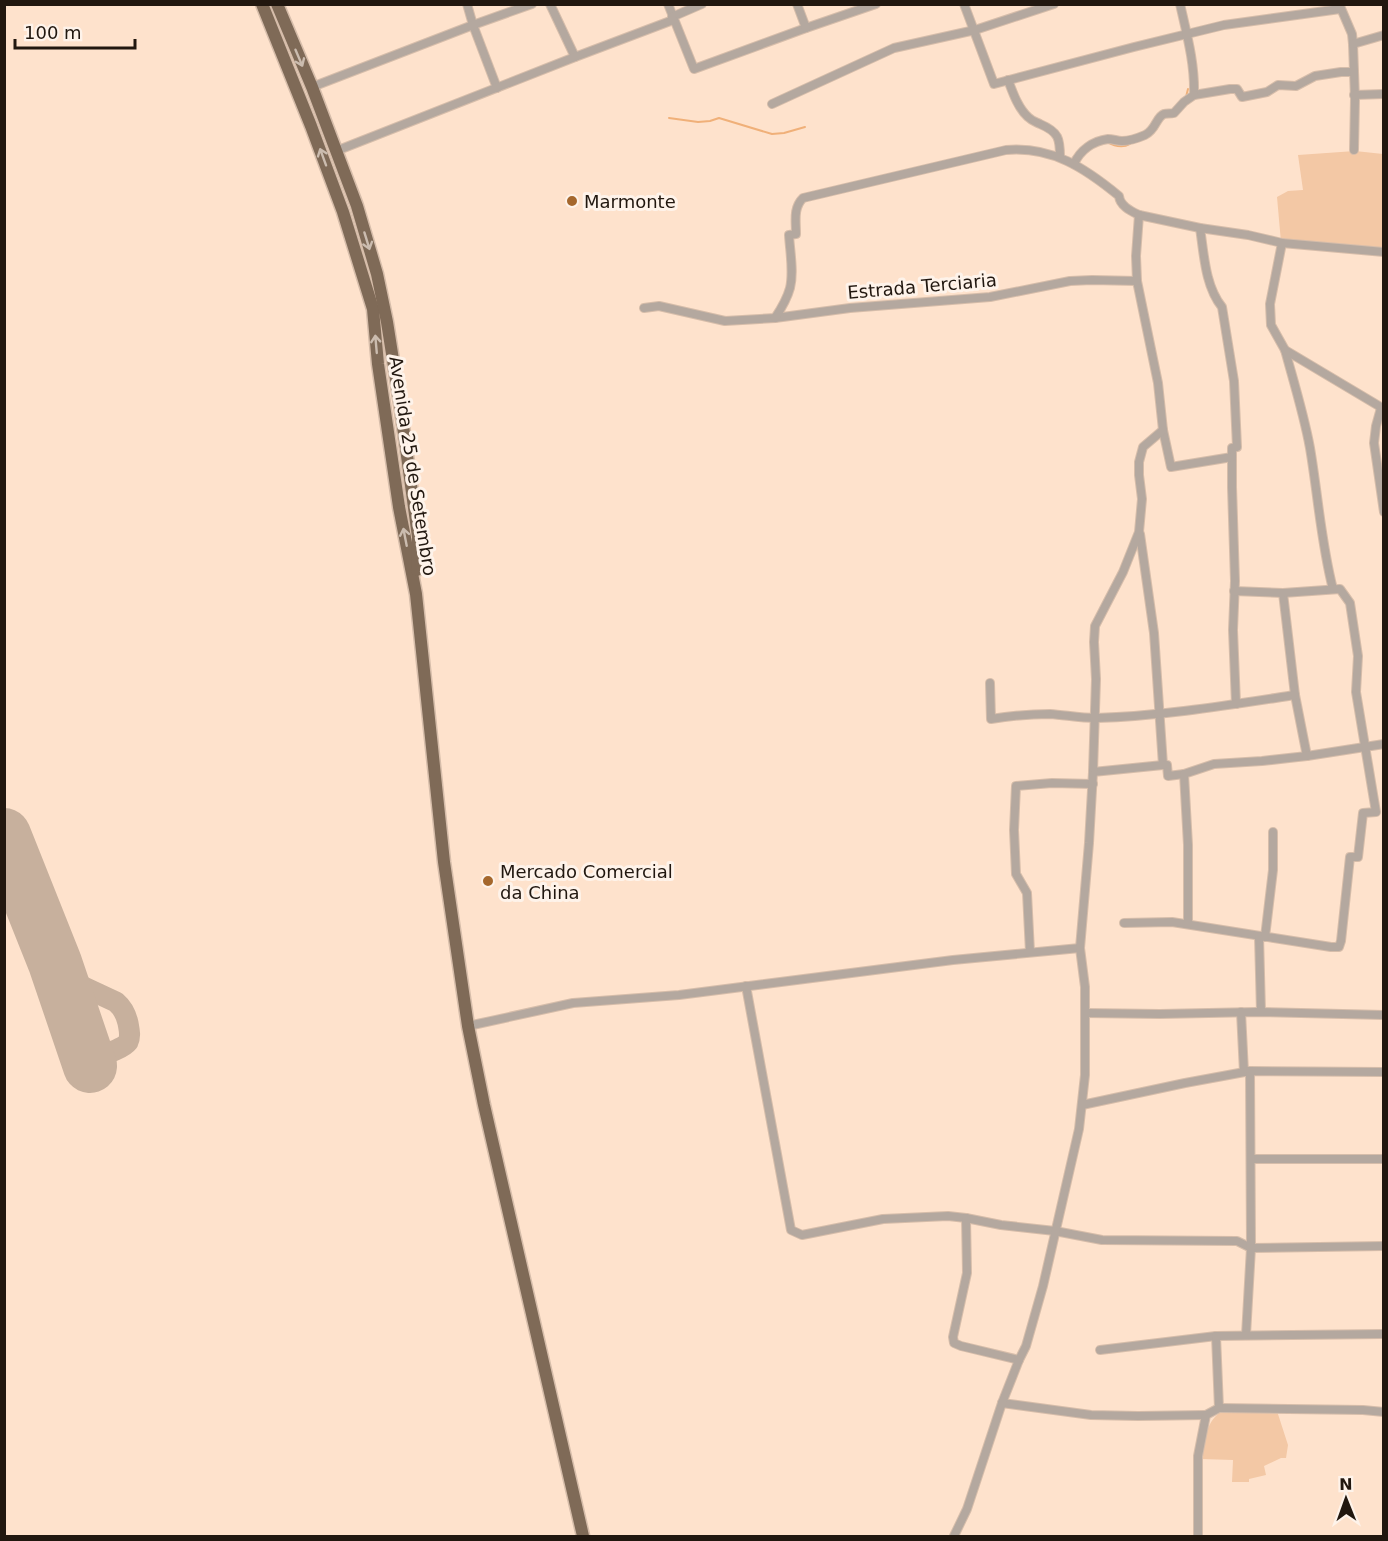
<svg xmlns="http://www.w3.org/2000/svg" width="1388" height="1541" font-family="'DejaVu Sans',sans-serif">
<style>
.green{fill:#f3c8a5}
.lines{fill:none;stroke-linecap:round;stroke-linejoin:round}
.stream{stroke:#f0b079;stroke-width:2}
.taxiway{stroke:#c7b09d;stroke-width:21}
.runway{stroke:#c7b09d;stroke-width:54}
.minor-casing{stroke:#d6bdaa;stroke-width:10}
.trunk-casing{stroke:#d6bdaa;stroke-width:15}
.minor{stroke:#b4a89f;stroke-width:8}
.trunk{stroke:#7f6a57;stroke-width:12}
.oneway{stroke:#cbbcaf}
.poi-dot{fill:#a5672c;stroke:#fef3ea;stroke-width:2}
.labels{text-anchor:middle;dominant-baseline:central;stroke-width:6;stroke-linejoin:round;paint-order:stroke}
.poi-label{font-size:18px;fill:#21170f;stroke:#fef3ea;text-anchor:start}
.street-label{font-size:18px;fill:#21170f;stroke:#fef3ea}
</style>
<rect width="100%" height="100%" fill="#fee2cc"/>
<g class="green">
<path d="M1355 151 1383 154V251L1281 242 1277 197 1288 191 1303 190 1298 155Z"/>
<path d="M1223 1411H1277L1288 1445 1286 1458H1281L1264 1466 1266 1475 1249 1479V1482H1232L1233 1460 1201 1459C1203 1443 1207 1418 1223 1411Z"/>
</g>
<g class="lines">
<g class="stream">
<path d="M1186 97 1188 89"/>
<path d="M669 118 698 122 710 121 719 118 772 134 784 133 805 127"/>
<path d="M1107 142C1114 146 1123 148 1130 144"/>
</g>
<path class="taxiway" d="M55 963 65 977 71 981 116 1002C123 1008 126 1014 128 1023 129 1029 131 1036 128 1042 122 1050 98 1056 88 1060"/>
<path class="runway" d="M4 835 55 963 90 1066"/>
<defs>
<g id="minor">
<path d="M467 4 473 25 497 88"/>
<path d="M550 4 575 57"/>
<path d="M668 4 694 69 806 28 876 4"/>
<path d="M797 4 806 28"/>
<path d="M964 4 994 84 1134 47 1224 25 1340 9"/>
<path d="M1180 4C1187 35 1195 64 1194 95L1230 89H1237L1242 97 1267 92 1278 85 1296 86 1315 76 1341 72H1354"/>
<path d="M1340 6 1352 34 1353 44 1355 99 1354 150"/>
<path d="M672 17 702 4"/>
<path d="M1353 44 1384 35"/>
<path d="M1008 80C1013 93 1018 108 1028 117 1032 121 1036 122 1040 124 1059 132 1060 139 1060 157"/>
<path d="M312 87 473 25 532 4"/>
<path d="M1354 95 1384 94"/>
<path d="M772 104 894 48 975 30 1054 4"/>
<path d="M336 151 575 57 673 20"/>
<path d="M1074 164C1080 150 1093 141 1108 139 1113 139 1117 141 1122 141 1130 141 1138 138 1145 135 1156 130 1156 117 1164 114 1167 113 1170 114 1174 113L1184 102 1194 95"/>
<path d="M1200 228C1204 254 1205 286 1222 307L1234 381 1237 447 1232 448V487L1235 581 1233 630 1236 704"/>
<path d="M1282 243 1270 304 1271 325 1285 350 1384 409"/>
<path d="M1137 281 1158 383 1163 430 1171 467 1232 457"/>
<path d="M644 308 659 306 725 321 775 318 850 308 990 297 1070 281 1092 280 1137 281 1136 256 1139 215"/>
<path d="M775 318C781 309 787 299 790 288 794 272 790 252 789 235L796 234C796 221 793 208 803 198L1006 150C1052 146 1085 168 1119 196 1120 206 1131 211 1139 215L1200 228 1248 235 1282 243 1384 252"/>
<path d="M1285 350C1294 383 1304 415 1310 448 1318 495 1321 543 1333 589"/>
<path d="M1381 408 1376 426 1374 443 1384 512"/>
<path d="M1140 534 1154 633 1163 765H1167L1168 776 1184 774"/>
<path d="M1283 593 1295 695 1307 756"/>
<path d="M990 683 991 719C1010 716 1030 714 1050 714 1065 715 1080 718 1096 718 1163 716 1229 705 1295 695"/>
<path d="M1093 772 1163 765"/>
<path d="M1124 923 1172 922 1331 947H1339L1341 941 1350 857H1358L1363 813 1376 812 1356 692 1358 656 1350 603 1340 589 1283 593 1234 591"/>
<path d="M1188 924V845L1184 774 1214 764 1262 761 1307 756 1384 744"/>
<path d="M1259 936 1261 1012"/>
<path d="M1265 937 1273 870V832"/>
<path d="M1030 952 1027 893 1016 874 1014 830 1016 786 1052 783 1093 784"/>
<path d="M746 986 791 1230 802 1235 883 1219 948 1216 966 1218 1001 1225 1055 1231 1102 1240 1237 1241 1251 1248 1384 1246"/>
<path d="M1241 1012 1244 1072"/>
<path d="M1085 1013 1160 1014 1257 1012 1384 1015"/>
<path d="M468 1026 573 1003 679 995 953 960 1080 948"/>
<path d="M1082 1105 1185 1083 1250 1071 1384 1072"/>
<path d="M1251 1159H1384"/>
<path d="M966 1218 967 1273 953 1337 954 1343 961 1346 1019 1360"/>
<path d="M1246 1335 1251 1248 1250 1071"/>
<path d="M1100 1350 1216 1336 1384 1334"/>
<path d="M1002 1403 1091 1415 1138 1416 1206 1415"/>
<path d="M1219 1408 1363 1410 1384 1412"/>
<path d="M954 1536 967 1509 1002 1403 1019 1360 1026 1346 1043 1286 1079 1129 1085 1075V987L1080 948 1089 843 1093 772 1096 679 1094 642 1095 626 1123 572 1139 532 1142 499 1139 475V462L1143 447 1163 430"/>
<path d="M1198 1536V1456L1206 1415 1219 1408 1216 1336"/>
</g>
<g id="trunk">
<path d="M262 4 311 126 343 212 373 309 378 364 399 507 416 594 444 862 468 1026 484 1105 583 1536"/>
<path d="M277 4 312 87 357 206 377 274 387 322 400 404 418 537 417 570"/>
</g>
</defs>
<use href="#minor" class="minor-casing"/>
<use href="#trunk" class="trunk-casing"/>
<use href="#minor" class="minor"/>
<use href="#trunk" class="trunk"/>
</g>
<defs><path id="oneway-shaft" d="M-6 0H5M1.5-3L5.5 0L1.5 3" fill="none" stroke-width="1.6" stroke-linecap="round" stroke-linejoin="round" transform="scale(1.5)"/></defs>
<g class="oneway">
<use href="#oneway-shaft" transform="translate(299 58) rotate(67)"/>
<use href="#oneway-shaft" transform="translate(323 157) rotate(-110)"/>
<use href="#oneway-shaft" transform="translate(367 241) rotate(73)"/>
<use href="#oneway-shaft" transform="translate(376 344) rotate(-95)"/>
<use href="#oneway-shaft" transform="translate(405 537) rotate(-101)"/>
</g>
<g class="poi-dot">
<circle cx="572" cy="201" r="6"/>
<circle cx="488" cy="881" r="6"/>
</g>
<g class="labels">
<g class="poi-label">
<text x="584" y="201">Marmonte</text>
<text x="500" y="871">Mercado Comercial<tspan x="500" dy="21">da China</tspan></text>
</g>
<g class="street-label">
<text transform="translate(922 286) rotate(-5)">Estrada Terciaria</text>
<text transform="translate(413 466) rotate(81)">Avenida 25 de Setembro</text>
</g>
</g>
<rect width="1388" height="1541" fill="none" stroke="#21170f" stroke-width="12"/>
<g transform="translate(1346 1499) rotate(359)" stroke="#fef3ea" stroke-width="4.5" paint-order="stroke">
<path d="M0-4.5L10 22L0 15L-10 22Z" fill="#21170f"/>
<text y="-9" font-size="16" font-weight="bold" text-anchor="middle" fill="#21170f">N</text>
</g>
<path d="M15 39v9h120v-9" fill="none" stroke="#21170f" stroke-width="3"/>
<text x="24" y="39" font-size="18" fill="#21170f" stroke="#fef3ea" stroke-width="4.5" paint-order="stroke">100 m</text>
</svg>
